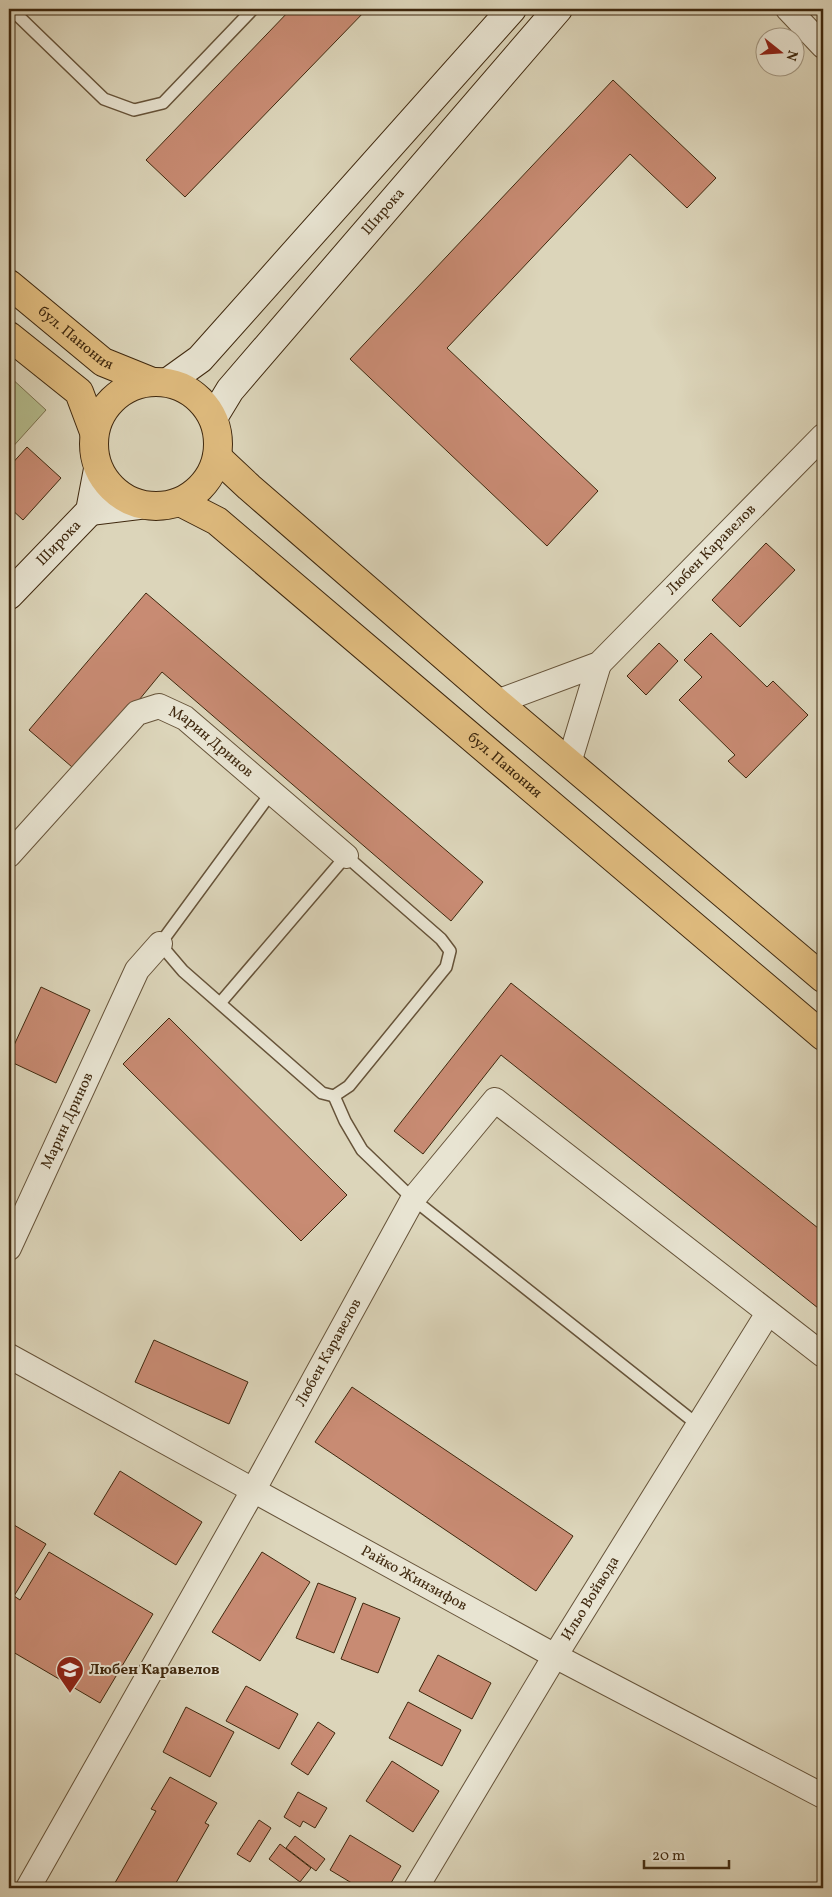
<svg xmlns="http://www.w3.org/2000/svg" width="832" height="1897" font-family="Vollkorn,serif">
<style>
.green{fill:#b4bc8d;stroke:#7a724e}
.building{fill:#c88b73;stroke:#3f280e}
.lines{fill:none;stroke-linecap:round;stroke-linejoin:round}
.lane-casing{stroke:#665339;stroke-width:14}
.street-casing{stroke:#665339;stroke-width:26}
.secondary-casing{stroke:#3f280e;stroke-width:30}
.primary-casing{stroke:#3f280e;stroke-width:30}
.lane{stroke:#e8e4d2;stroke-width:11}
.street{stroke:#e8e4d2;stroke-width:24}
.secondary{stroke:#e8e4d2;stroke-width:28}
.primary{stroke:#deba7d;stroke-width:28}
.labels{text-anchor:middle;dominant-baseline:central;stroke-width:4;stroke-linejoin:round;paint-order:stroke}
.street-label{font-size:15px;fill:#3f280e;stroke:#e8e4d2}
.poi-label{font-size:15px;font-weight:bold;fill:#3f280e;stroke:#e8e4d2;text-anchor:start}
</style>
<rect width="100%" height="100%" fill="#dcd5ba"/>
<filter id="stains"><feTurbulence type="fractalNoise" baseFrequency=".004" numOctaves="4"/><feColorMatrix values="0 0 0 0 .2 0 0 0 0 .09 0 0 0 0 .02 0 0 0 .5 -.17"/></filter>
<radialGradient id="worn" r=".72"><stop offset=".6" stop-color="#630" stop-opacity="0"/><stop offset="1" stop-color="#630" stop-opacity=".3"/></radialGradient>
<path class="green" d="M9 376 46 410 9 451Z"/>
<g class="building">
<path d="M291 9H367L185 197 146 160Z"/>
<path d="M613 80 716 178 687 208 630 154 447 348 598 491 547 546 350 359Z"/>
<path d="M27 447 61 478 23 520 9 507V467Z"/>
<path d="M766 543 795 570 740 627 712 600Z"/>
<path d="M146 593 483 882 451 921 162 672 79 773 29 730Z"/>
<path d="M711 633 767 687 773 681 808 715 746 778 728 761 735 755 679 700 702 677 684 660Z"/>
<path d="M659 643 678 661 646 695 627 676Z"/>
<path d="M511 983 823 1232V1312L501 1055 423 1154 394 1131Z"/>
<path d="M41 987 90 1010 56 1083 9 1061V1056Z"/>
<path d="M169 1018 347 1195 301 1241 123 1064Z"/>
<path d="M154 1340 248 1382 229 1424 135 1382Z"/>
<path d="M352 1387 573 1536 536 1591 315 1442Z"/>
<path d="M120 1471 202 1522 176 1565 94 1514Z"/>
<path d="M9 1522 46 1544 14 1596 20 1600 49 1552 153 1614 100 1703 13 1652 9 1659Z"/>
<path d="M262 1552 310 1582 260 1661 212 1632Z"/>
<path d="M318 1583 356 1598 334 1653 296 1638Z"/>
<path d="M363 1603 400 1618 378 1673 341 1659Z"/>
<path d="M438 1655 491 1683 472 1719 419 1691Z"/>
<path d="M246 1686 298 1714 279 1749 226 1721Z"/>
<path d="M408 1702 461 1730 442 1766 389 1738Z"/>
<path d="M186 1707 234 1732 210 1777 163 1752Z"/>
<path d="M318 1722 335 1733 308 1775 291 1764Z"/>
<path d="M392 1761 439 1791 413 1832 366 1801Z"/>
<path d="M170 1777 217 1803 205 1823 209 1825 173 1888H112L156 1811 151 1809Z"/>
<path d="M298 1792 327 1808 315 1828 303 1821 300 1827 284 1817Z"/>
<path d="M259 1820 271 1828 250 1862 237 1854Z"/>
<path d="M350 1835 401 1866 388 1888H360L330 1870Z"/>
<path d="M295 1836 325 1859 316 1871 286 1848Z"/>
<path d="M280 1844 311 1868 300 1882 269 1859Z"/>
</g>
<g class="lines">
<defs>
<g id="lane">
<path d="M11 9 104 99 134 110 163 103 253 9"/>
<path d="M271 793 160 944 183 971 322 1093 334 1096"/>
<path d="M221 1002 346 856 441 939 450 951 446 967 349 1086 334 1096 345 1121 362 1150 413 1199 698 1425"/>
</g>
<g id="street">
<path d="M788 9 823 46"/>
<path id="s1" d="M497 702 599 664 823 436"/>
<path d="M569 763 599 664"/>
<path id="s2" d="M9 855 137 713 159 706 185 718 346 856"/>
<path id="s3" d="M9 1248 137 970 160 944"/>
<path id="s4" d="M9 1356 555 1656 823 1796"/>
<path id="s5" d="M28 1888 254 1489 413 1199 495 1100 823 1355"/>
<path id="s6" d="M416 1888 555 1656 768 1313"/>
</g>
<g id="secondary">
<path d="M168 382 200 359 512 9"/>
<path id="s7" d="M213 418 230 390 558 9"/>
<path d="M90 511 139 505"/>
<path id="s8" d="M9 595 90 511 98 469"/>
</g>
<g id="primary">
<path id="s9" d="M9 284 103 362 150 381"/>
<path d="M9 336 79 392 94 432"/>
<circle cx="156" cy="444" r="62"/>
<path d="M217 457 249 487 497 702 823 978"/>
<path id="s10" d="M180 502 217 521 823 1036"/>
</g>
</defs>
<use href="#lane" class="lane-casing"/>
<use href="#street" class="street-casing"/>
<use href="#secondary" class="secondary-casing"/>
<use href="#primary" class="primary-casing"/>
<use href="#lane" class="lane"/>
<use href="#street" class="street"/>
<use href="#secondary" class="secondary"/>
<use href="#primary" class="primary"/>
</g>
<defs>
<symbol id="school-pin" viewBox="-11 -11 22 30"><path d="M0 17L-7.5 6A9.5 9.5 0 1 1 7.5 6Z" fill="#8f2418" stroke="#e8e4d2"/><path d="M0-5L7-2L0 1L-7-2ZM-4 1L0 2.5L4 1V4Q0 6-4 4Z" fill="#fff"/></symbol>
</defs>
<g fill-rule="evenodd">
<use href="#school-pin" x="54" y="1654" width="32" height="43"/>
</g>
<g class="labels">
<g class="street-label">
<text stroke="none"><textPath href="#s7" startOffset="268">Широка</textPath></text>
<text stroke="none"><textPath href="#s9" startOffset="86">бул. Панония</textPath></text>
<text stroke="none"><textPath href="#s8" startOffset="72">Широка</textPath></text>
<text stroke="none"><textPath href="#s1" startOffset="269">Любен Каравелов</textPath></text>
<text stroke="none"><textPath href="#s2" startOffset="278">Марин Дринов</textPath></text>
<text stroke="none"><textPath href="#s10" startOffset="419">бул. Панония</textPath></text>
<text stroke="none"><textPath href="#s3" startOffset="140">Марин Дринов</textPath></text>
<text stroke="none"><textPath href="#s5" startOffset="614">Любен Каравелов</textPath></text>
<text stroke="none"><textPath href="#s4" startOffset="462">Райко Жинзифов</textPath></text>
<text stroke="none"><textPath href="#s6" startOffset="338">Ильо Войвода</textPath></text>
</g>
<g class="poi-label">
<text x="89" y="1670">Любен Каравелов</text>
</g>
</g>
<rect width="832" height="1897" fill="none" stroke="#dcd5ba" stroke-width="30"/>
<rect x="10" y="10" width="812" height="1877" fill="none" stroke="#3f280e" stroke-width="2.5"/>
<rect x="15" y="15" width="802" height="1867" fill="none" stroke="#3f280e"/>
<g transform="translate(780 52) rotate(107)"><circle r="24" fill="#e8e4d2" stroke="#a49984"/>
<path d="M0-4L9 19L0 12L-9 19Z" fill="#8f2418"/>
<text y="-8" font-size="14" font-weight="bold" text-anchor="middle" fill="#3f280e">N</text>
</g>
<path d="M644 1860v8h85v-8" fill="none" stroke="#3f280e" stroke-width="2.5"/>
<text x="652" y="1860" font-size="15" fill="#3f280e" stroke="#e8e4d2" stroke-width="4" paint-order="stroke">20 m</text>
<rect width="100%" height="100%" filter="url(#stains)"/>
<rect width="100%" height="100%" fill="url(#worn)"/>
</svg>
